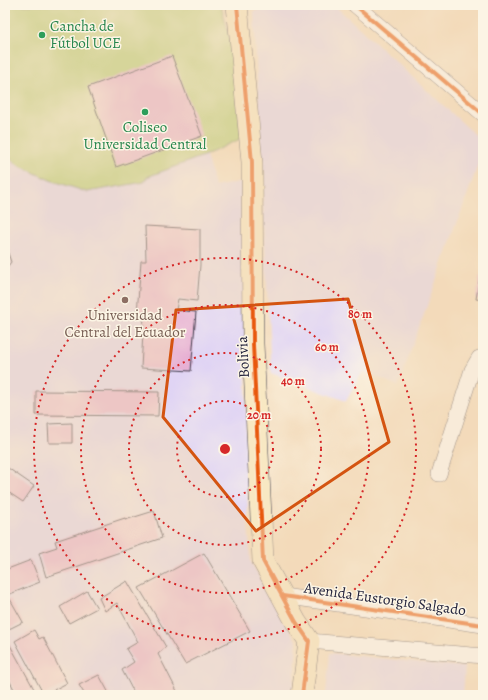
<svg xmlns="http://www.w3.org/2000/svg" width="488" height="700" font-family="Alegreya,serif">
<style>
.built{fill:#e0d4f4}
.green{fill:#b4ce73;stroke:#6b7857}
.building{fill:#e6aed3}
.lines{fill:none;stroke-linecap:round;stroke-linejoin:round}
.street-casing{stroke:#413e4e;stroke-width:16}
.secondary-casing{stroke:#413e4e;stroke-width:22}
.street{stroke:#fff;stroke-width:15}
.secondary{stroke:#f8e8c3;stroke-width:21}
.cycleway-casing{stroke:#fcf5e5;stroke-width:6}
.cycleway{stroke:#e8590c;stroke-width:4}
.marked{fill:none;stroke:#d45411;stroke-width:3;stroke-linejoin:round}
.ring{fill:none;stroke:#d62828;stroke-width:2;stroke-dasharray:2 4}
.leisure-dot{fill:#2e9e5b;stroke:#fcf5e5;stroke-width:1.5}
.education-dot{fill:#8d6e63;stroke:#fcf5e5;stroke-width:1.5}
.labels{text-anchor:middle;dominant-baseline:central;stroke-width:3;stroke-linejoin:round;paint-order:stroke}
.leisure-label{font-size:15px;fill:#27864d;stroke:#fcf5e5;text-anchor:start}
.education-label{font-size:15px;fill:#785e54;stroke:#fcf5e5}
.street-label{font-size:15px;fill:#22223b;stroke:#fcf5e5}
.centre{fill:#d62828;stroke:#fcf5e5;stroke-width:2}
.ring-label{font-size:12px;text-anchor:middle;font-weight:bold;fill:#d62828;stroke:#fcf5e5;stroke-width:3;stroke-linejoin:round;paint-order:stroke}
</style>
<rect width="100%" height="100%" fill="#fcf5e5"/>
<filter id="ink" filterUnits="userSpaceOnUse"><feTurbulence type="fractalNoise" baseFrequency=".025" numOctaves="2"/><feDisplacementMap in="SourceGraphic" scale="8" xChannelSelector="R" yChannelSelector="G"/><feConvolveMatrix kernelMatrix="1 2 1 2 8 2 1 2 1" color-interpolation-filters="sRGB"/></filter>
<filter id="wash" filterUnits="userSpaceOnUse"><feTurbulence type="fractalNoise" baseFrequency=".012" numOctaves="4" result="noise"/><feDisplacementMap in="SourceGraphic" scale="16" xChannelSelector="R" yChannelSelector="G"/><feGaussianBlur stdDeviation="0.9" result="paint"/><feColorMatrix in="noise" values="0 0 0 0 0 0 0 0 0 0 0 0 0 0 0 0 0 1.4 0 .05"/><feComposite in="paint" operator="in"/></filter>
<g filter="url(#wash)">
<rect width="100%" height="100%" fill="#f3daba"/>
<g class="built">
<path d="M5 5H221L242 138 206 156 215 187 243 181 248 526 251 562 297 642 293 695H5Z"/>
<path d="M290 5H334L483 142V151L398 386 363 371 346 401 271 373 254 11Z"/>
<path d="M330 653 465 667 463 695H326Z"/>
</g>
<path class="green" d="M5 5H221L230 39 242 138 206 155 147 177 144 182 87 192 50 180 18 165 5 155Z"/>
<g id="blocks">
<g class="building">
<path d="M172 56 202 136 116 167 88 87Z"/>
<path d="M145 226 200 229V265L197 301 178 299 176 310 196 312 191 371 141 368 144 315 137 314 141 261H146Z"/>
<path d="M5 244 11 262 5 270Z"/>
<path d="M480 276H483V300L476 299Z"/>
<path d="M36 391 159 392 158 416 36 415Z"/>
<path d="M72 423V443H49L48 424Z"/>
<path d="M5 466 34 486 23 502 5 490Z"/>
<path d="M154 511 162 538 46 577 39 553 57 547 55 541 125 518V520Z"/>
<path d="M204 553 250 631 185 664 139 588Z"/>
<path d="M31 560 40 582 5 596V570Z"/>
<path d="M127 581 166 647 158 654 178 693 175 695H135L122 670 134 662 126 649 138 642 117 603 105 611 99 598Z"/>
<path d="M87 591 97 608 69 623 60 607Z"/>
<path d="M10 599 23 622 9 629 5 621V602Z"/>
<path d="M34 630 39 639 43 637 67 683 44 695 15 641Z"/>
<path d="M5 636 34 689 24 695H17L5 672Z"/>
<path d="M99 675 110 695H85L79 685Z"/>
</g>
</g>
</g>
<g filter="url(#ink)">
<use href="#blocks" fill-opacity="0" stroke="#413e4e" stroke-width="1"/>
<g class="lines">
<defs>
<g id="street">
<path d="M355 5 483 114"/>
<path d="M439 474 472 370 479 358 483 357"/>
<path d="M283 596 483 625"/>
<path d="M309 641 483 656"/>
</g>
<path id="secondary" d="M237 5 252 162 253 344 263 561 296 622 309 641 302 695"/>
</defs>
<use href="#street" class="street-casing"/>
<use href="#secondary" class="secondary-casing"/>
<use href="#street" class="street"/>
<use href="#secondary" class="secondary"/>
<defs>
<g id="cycleway">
<path d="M237 5 252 162 253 344 263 561 296 622 309 641 302 695"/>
<path d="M355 5 483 114"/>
<path d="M283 596 483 625"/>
</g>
</defs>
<use href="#cycleway" class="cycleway-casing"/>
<use href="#cycleway" class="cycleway"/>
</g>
</g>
<path d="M0 0H488V700H0ZM348 299 389 442 256 531 163 417 176 310Z" fill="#f3daba" fill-opacity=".55" fill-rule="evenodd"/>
<path class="marked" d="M348 299 389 442 256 531 163 417 176 310Z"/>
<g class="ring">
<circle cx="225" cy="449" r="48"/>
<circle cx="225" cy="449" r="96"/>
<circle cx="225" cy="449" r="144"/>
<circle cx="225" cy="449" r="191"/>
</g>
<g class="leisure-dot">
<circle cx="42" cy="35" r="4"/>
<circle cx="145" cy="112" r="4"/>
</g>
<circle class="education-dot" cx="125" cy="300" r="4"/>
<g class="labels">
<g class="leisure-label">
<text x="50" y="26">Cancha de<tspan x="50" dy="17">Fútbol UCE</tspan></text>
<text x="145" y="127" text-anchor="middle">Coliseo<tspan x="145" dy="17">Universidad Central</tspan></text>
</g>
<g class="education-label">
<text x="125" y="315">Universidad<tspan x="125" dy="17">Central del Ecuador</tspan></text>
</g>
<g class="street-label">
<text transform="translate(243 357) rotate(-93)">Bolivia</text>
<text transform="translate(385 599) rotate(8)">Avenida Eustorgio Salgado</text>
</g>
</g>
<circle cx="225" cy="449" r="6" class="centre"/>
<g class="ring-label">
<text x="360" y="318">80 m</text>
<text x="327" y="351">60 m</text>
<text x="293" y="385">40 m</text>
<text x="259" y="419">20 m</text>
</g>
<rect width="488" height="700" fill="none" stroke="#fcf5e5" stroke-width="20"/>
</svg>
